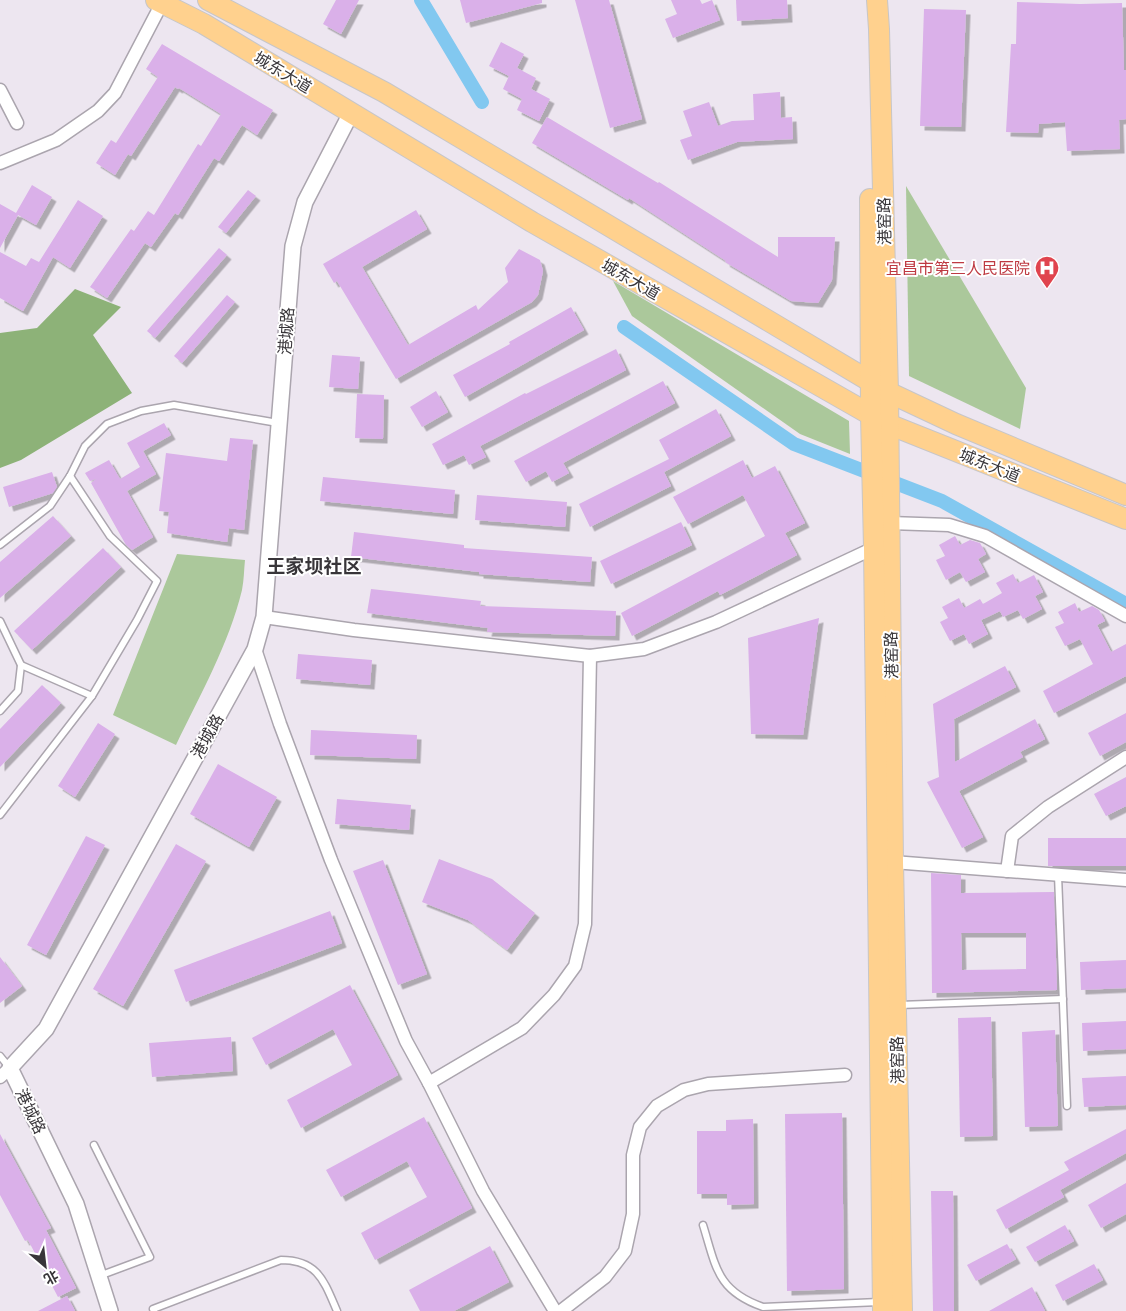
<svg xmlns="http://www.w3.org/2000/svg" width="1126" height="1311" font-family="Inter,'Noto Sans SC',sans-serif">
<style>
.green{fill:#abc89b}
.forest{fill:#8db278}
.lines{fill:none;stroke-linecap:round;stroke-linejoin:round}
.canal{stroke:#82c8f0;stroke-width:14}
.building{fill:#dab0e9;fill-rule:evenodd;filter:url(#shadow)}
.service-casing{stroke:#aba5ae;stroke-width:9}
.minor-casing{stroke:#aba5ae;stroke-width:15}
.tertiary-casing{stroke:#aba5ae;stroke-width:18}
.primary-casing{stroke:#c7c6c8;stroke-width:22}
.service{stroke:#fff;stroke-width:6}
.minor{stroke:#fff;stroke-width:12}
.tertiary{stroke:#fff;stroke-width:15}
.primary{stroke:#ffd18e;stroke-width:20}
.labels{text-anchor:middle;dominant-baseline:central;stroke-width:4;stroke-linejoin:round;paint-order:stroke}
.street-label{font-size:16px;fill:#383539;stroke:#fff}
.health-label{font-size:16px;fill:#be3a42;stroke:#fff;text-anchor:end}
.quarter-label{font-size:19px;font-weight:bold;fill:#383539;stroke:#fff}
</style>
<defs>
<filter id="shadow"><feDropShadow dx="4.5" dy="4.5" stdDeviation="0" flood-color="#0004"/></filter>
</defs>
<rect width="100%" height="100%" fill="#ede6f0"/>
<g class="green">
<path d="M906 186 1026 388 1020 429 909 376Z"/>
<path d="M613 281 849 421 850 454 800 434 632 316Z"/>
<path d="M177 554 245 560C244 569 244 580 242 590 229 644 200 695 176 745L113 715Z"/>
</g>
<path class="forest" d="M75 289 121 307 93 335 132 393 21 460 0 468V333L37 328Z"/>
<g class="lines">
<g class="canal">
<path d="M421 0 482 102"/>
<path d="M624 327 794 444 942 501 1126 604"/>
</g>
</g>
<g class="building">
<path d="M336 0H359L341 34 323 24Z"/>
<path d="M460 0H542V3L466 23Z"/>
<path d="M575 0H609L642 119 610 128Z"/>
<path d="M671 0H700L702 4 712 0 720 20 673 38 665 19 677 14Z"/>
<path d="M736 0H787L788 18 737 21Z"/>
<path d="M1017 2 1080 4 1122 3 1124 70H1126V119L1119 120 1120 149 1067 151 1065 122 1039 124 1038 133 1006 132 1011 44H1016Z"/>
<path d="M924 9 966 10 961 127 920 126Z"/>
<path d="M501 42 524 54 517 68 536 78 531 89 550 99 539 121 517 110 522 99 503 89 509 76 489 66Z"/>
<path d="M162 44 273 110 257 135 242 125 219 161 214 158 178 215 175 213 151 247 145 243 107 298 90 287 131 229 134 231 148 211 154 215 198 144 201 146 221 114 179 88 178 89 175 87 131 156 128 154 115 175 96 163 111 140 116 143 158 77 146 69Z"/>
<path d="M780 92 781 118 792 117 793 139 737 142 688 160 680 140 692 136 683 111 709 102 718 126 732 121 754 120 753 94Z"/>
<path d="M547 117 658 183 659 182 778 257V237H835L832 280 818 303 791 301 725 262 726 261 629 198 628 200 532 143Z"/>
<path d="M32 185 52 197 36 225 18 215 0 248V204L16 213Z"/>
<path d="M248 190 256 196 226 233 218 227Z"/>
<path d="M78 200 103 216 70 268 53 257 23 311 0 298V252L26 266 31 258 39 262Z"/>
<path d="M416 210 427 229 362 267 408 345 476 305 478 310 508 282 505 268 519 249 540 260 543 271 538 295 532 302 396 379 337 281 334 283 323 264Z"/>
<path d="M219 248 227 255 155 338 147 331Z"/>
<path d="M227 295 235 302 182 363 174 356Z"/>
<path d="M571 307 584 330 465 397 453 375 510 344 509 342Z"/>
<path d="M616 349 626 370 480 446 486 457 469 465 464 455 443 465 432 444 525 393 526 394Z"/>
<path d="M332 355 360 357 358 389 329 387Z"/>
<path d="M663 381 675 403 563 463 569 473 552 482 546 471 526 482 514 461Z"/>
<path d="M436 391 448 412 422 427 410 407Z"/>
<path d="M357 394 384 395 383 439 355 438Z"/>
<path d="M716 409 731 436 664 472 671 486 590 527 579 504 669 459 659 440Z"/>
<path d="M164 423 171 435 143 451 156 474 127 491 153 537 132 550 126 545 91 483 96 479 90 481 85 473 109 460 120 479 140 467 127 443Z"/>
<path d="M230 438 253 440 244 530 229 528 227 542 167 533 169 512 159 511 166 453 227 461Z"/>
<path d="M743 460 752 478 775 466 805 523 785 533 797 555 720 595 718 591 632 636 621 613 765 536 743 495 688 524 673 497Z"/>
<path d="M52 472 57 487 53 493 9 507 3 487Z"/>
<path d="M323 477 455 490 453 514 320 501Z"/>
<path d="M477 495 567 502 565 527 475 520Z"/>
<path d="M53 516 71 536 0 598V562Z"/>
<path d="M681 522 692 545 611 584 600 561Z"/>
<path d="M354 532 464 545V548L592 557 590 582 479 574V572L351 557Z"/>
<path d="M955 536 960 545 970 540 980 543 986 554 978 559 985 572 966 582 960 572 946 580 936 560 945 556 939 545Z"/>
<path d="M103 548 121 567 32 650 14 631Z"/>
<path d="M1013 574 1018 583 1034 575 1043 592 1035 596 1042 609 1023 619 1018 610 1003 617 1000 611 981 620 988 634 969 644 964 634 950 641 940 622 948 618 942 607 959 598 964 608 980 599 983 604 1002 593 996 583Z"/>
<path d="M371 589 481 601 480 606 616 611 615 636 487 632 488 628 367 613Z"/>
<path d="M1075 603 1079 612 1092 606 1099 610 1105 621 1097 625 1111 652 1126 644V676L1054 713 1043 691 1093 664 1080 639 1065 646 1055 627 1064 623 1058 612Z"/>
<path d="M819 618 803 735 751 734 748 638Z"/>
<path d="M298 654 372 660 370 685 296 679Z"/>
<path d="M1005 666 1016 687 954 719 955 762 1035 719 1045 739 1020 752 1023 757 959 791 983 837 962 848 927 782 939 777 933 704Z"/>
<path d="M42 685 61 703 0 767V729Z"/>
<path d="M1126 713V742L1100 756 1088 733Z"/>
<path d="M98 723 115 734 75 797 58 786Z"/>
<path d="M311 730 417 735 416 759 310 755Z"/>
<path d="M218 764 277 797 249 847 190 814Z"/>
<path d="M1126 777V806L1106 816 1094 794Z"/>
<path d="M337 799 411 805 409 830 335 824Z"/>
<path d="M86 836 105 845 46 955 27 945Z"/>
<rect x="1048" y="838" width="78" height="28"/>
<path d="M176 844 206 861 123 1006 93 989Z"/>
<path d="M439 859 492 879 535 913 507 950 468 920 422 902Z"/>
<path d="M383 860 427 974 398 985 353 871Z"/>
<path d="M931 873 961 875V893L1054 892 1057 990 932 993ZM961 933H1026V969L962 970Z"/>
<path d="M330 911 342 943 186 1002 174 970Z"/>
<path d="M0 957 22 986 0 1003Z"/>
<path d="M1126 960V988L1081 990 1080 962Z"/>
<path d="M350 985 398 1075 301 1128 287 1100 352 1065 333 1029 266 1065 252 1038Z"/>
<path d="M991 1017 993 1136 960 1137 958 1018Z"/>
<path d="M1126 1021V1049L1083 1051 1082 1023Z"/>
<path d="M1055 1030 1058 1126 1025 1127 1022 1032Z"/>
<path d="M231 1037 233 1071 152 1077 149 1043Z"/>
<path d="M1126 1076V1105L1084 1107 1082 1078Z"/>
<path d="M842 1113 844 1289 787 1291 785 1114Z"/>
<path d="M424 1117 472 1208 375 1260 361 1233 427 1197 407 1161 341 1197 326 1170Z"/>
<path d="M753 1119 754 1204 727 1205V1194H697V1131H726V1120Z"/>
<path d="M1126 1129V1153L1060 1190 1064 1197 1006 1229 996 1210 1069 1170 1064 1162Z"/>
<path d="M0 1134 51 1228 46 1230 76 1288 58 1297 28 1240 25 1241 0 1195Z"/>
<path d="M1126 1183V1214L1101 1228 1088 1205Z"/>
<path d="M931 1191H953L954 1311H933Z"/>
<path d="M1065 1225 1074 1241 1035 1262 1026 1247Z"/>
<path d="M1007 1244 1016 1259 976 1281 967 1265Z"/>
<path d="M490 1246 509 1282 454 1311H420L409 1290Z"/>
<path d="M1094 1264 1103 1280 1063 1301 1055 1285Z"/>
<path d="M1032 1287 1045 1311H989Z"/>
<path d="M67 1296 75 1311H38Z"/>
</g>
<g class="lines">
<defs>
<g id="service">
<path d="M0 545 50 506 70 476 85 446 107 424 141 411 174 405 278 423"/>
<path d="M0 621 21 665 18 691 0 711"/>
<path d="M21 665 92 696"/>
<path d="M0 815 92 696 137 620 157 581 110 536 70 476"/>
<path d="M1058 875 1067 1106"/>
<path d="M899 1005 1063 999"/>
<path d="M0 1056 9 1067"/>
<path d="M94 1145 150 1257 99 1276"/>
<path d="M703 1225C716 1267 717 1291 763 1307L879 1302"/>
<path d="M154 1311 153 1309 281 1260C318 1260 324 1281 337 1311"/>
</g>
<g id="minor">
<path d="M0 90 17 123"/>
<path d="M0 163 56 140 98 111 115 93 162 3"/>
<path d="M890 523 949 525 985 536 1126 616"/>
<path d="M264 617 354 630 590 656 644 649 716 622 874 548"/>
<path d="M255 649 280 724 331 860 406 1041 429 1083 483 1191 555 1311"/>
<path d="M893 862 1126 880"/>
<path d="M1007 871 1012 836 1048 807 1126 757"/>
<path d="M0 1077 10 1068"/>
<path d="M429 1083 522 1028 554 995 575 966 585 924 590 656"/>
<path d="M561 1311 605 1277 625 1251 633 1214V1155L640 1127 657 1106 684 1090 708 1084 845 1075"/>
</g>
<path id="tertiary" d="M110 1311 76 1204 10 1068 46 1029 255 649 264 617 293 246 305 202 351 113"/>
<g id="primary">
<path d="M156 0 204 24 532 222 871 415 888 424 1126 519"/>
<path d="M208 0 384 92 888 392 956 424 1126 495"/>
<path d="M877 0 879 29 888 392 893 862 902 1311"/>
<path d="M870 199 871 415 874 548 883 1311"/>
</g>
</defs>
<use href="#service" class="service-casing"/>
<use href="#minor" class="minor-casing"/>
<use href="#tertiary" class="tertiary-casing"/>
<use href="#primary" class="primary-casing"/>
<use href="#service" class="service"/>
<use href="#minor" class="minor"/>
<use href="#tertiary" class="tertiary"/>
<use href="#primary" class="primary"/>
</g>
<defs>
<symbol id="hospital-pin" viewBox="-11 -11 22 30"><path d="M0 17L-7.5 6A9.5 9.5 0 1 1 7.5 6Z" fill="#e0444e" stroke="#fff"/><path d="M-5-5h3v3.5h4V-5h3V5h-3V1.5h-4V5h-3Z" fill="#fff"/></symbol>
</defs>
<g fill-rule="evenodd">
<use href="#hospital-pin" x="1033" y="254" width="28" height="38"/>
</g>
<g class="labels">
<g class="street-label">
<text transform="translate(283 72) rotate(31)">城东大道</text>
<text transform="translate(884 221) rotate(-91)">港窑路</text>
<text transform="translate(631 279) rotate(30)">城东大道</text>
<text transform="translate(286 331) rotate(-86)">港城路</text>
<text transform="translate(990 465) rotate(22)">城东大道</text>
<text transform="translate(891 655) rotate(-91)">港窑路</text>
<text transform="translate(207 736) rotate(-61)">港城路</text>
<text transform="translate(897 1060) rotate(-91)">港窑路</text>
<text transform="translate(31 1111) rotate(64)">港城路</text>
</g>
<g class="health-label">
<text x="1030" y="268">宜昌市第三人民医院</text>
</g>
<g class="quarter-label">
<text x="314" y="566">王家坝社区</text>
</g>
</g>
<g transform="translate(45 1266) rotate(152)" stroke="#ffffff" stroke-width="4" paint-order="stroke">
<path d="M0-4L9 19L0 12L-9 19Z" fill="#383539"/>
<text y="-8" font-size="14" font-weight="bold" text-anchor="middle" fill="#383539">北</text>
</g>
</svg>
